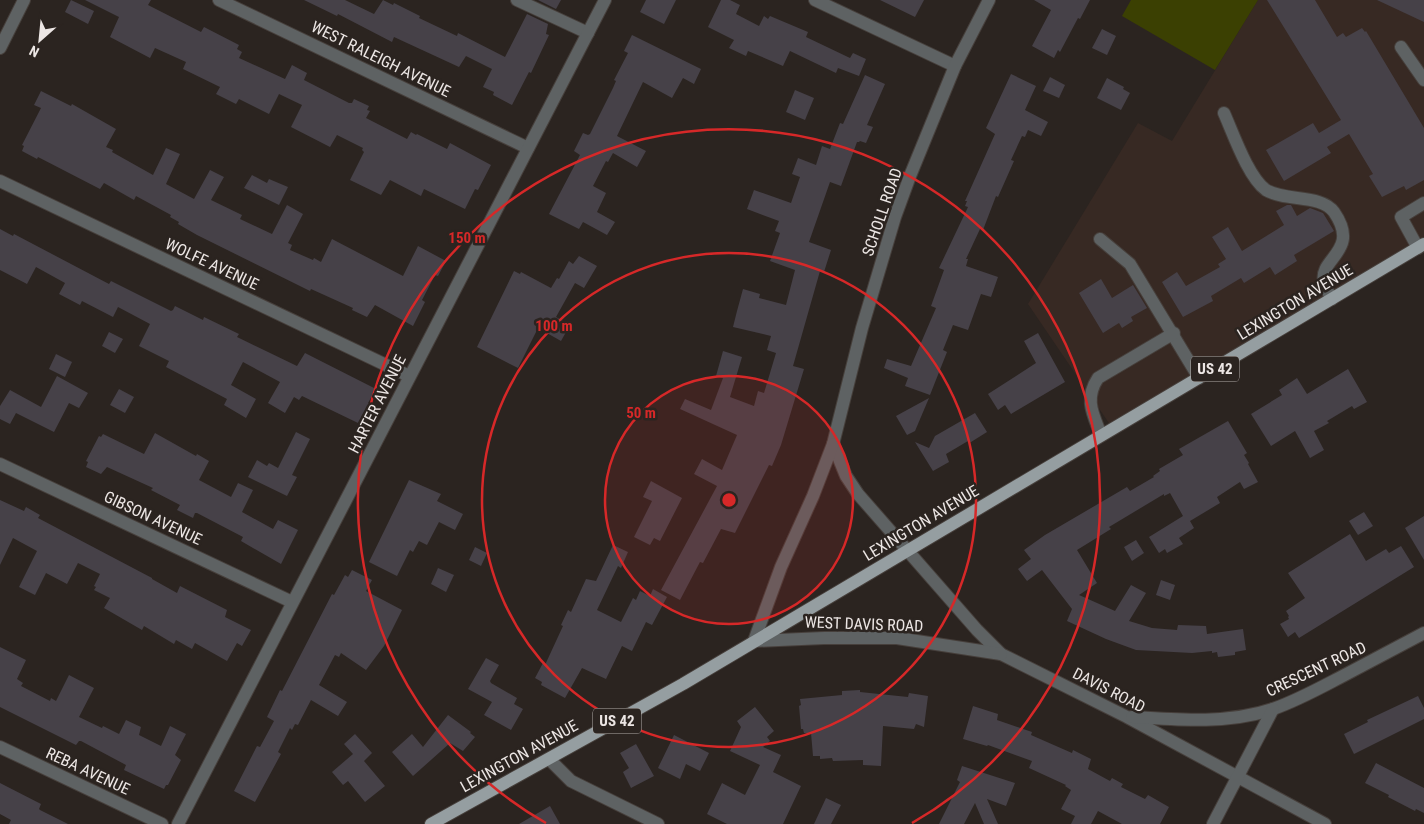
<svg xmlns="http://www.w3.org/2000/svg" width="1424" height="824" font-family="'Roboto Condensed',sans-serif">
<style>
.built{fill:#372923}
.green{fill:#3b4002}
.building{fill:#464148}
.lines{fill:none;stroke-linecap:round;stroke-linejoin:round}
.minor-casing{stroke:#463f3b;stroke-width:14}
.major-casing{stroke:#463f3b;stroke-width:14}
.minor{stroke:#5e6263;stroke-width:12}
.major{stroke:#959ea1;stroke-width:12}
.ring{fill:none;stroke:#d62828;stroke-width:2.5}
.labels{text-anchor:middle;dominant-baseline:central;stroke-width:5;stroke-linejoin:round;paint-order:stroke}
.shield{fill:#2b2420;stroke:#b2aca9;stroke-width:1}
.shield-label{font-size:15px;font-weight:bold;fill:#ece6e4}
.street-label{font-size:16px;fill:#ece6e4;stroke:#2b2420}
.centre{fill:#d62828;stroke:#2b2420;stroke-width:2.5}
.ring-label{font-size:15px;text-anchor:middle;font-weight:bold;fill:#d62828;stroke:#2b2420;stroke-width:5;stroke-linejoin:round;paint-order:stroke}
</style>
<rect width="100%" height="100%" fill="#2b2420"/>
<path class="built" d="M1258 0H1424V248L1113 429 1028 304 1138 123 1172 141Z"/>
<path class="green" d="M1131 0H1258L1215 70 1122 16Z"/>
<g class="building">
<path d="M71 0 94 11 88 24 65 12Z"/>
<path d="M85 0H151L148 5 201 32 204 27 239 45 237 49 242 52 239 58 285 79 292 65 307 73 304 80 349 103H352L354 99 369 106 367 110 370 111 366 118 407 139 411 132 416 135 417 134 447 149 450 143 491 165 478 190 475 189 465 209 424 189 421 196 390 180 381 195 350 180 364 152 362 150 363 148 337 135 330 147 291 127 302 105 279 94 269 114 239 99 236 104 216 94 220 87 183 69 186 62 155 48 150 58 110 37 119 17Z"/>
<path d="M304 0H345L374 14 383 0 393 5 394 3 420 16 419 18 457 36 458 33 505 57 527 14 548 24 546 34 549 35 531 73 529 72 512 105 493 95 494 92 483 87 492 69 466 56 459 67 394 37 392 42 338 14 337 16Z"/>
<path d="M538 0H561L556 9Z"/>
<path d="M646 0H676L664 24 640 12Z"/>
<path d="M721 0H730L740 5 736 14 759 26 764 16 768 19 770 16 808 32 806 37 850 58 853 53 866 59 859 76 838 68 836 73 790 51 783 66 748 51 746 56 729 48 734 40 708 27Z"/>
<path d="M880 0H924L915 17Z"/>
<path d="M1034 0H1090L1080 19 1078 18 1060 52 1058 50 1054 58 1032 46 1051 10Z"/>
<path d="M1267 0H1315L1337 37 1343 33 1346 37 1362 28 1365 32 1366 31 1424 128V180L1406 190 1404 186 1382 197 1369 176 1373 174 1349 134 1327 147 1331 153 1284 181 1266 150 1313 123 1319 133 1341 120Z"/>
<path d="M1377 0H1424V22Z"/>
<path d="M1102 29 1116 36 1107 55 1092 48Z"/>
<path d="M632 35 701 69 694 84 683 78 672 98 643 82 617 136 646 151 637 167 613 153 608 162 606 161 593 186 606 193 597 212 615 222 607 235 583 222 579 229 549 214 580 155 574 151 583 133 588 135 590 134 613 88 616 81 614 80 628 53 624 51Z"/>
<path d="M1011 74 1036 86 1025 110 1048 122 1041 136 1028 130 1025 137 1022 136 1011 160 1014 161 998 197 996 196 983 230 980 229 966 259H968L966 266 998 277 991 297 981 294 968 330 953 325 943 350 947 352 930 395 905 386 908 378 884 368 887 359 911 366 936 308 931 306 944 270 939 268 968 207 965 206 967 201H965L995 134 986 128Z"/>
<path d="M865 75 885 84 867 125 873 127 866 143 860 141 859 142H857L841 186 830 182 809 242 831 250 824 272 820 271 793 366 804 369 781 445 772 466 769 465 735 533 721 529 703 563 700 562 680 600 661 590 717 486 694 474 702 459 722 470 737 435 680 409 685 399 711 410 723 378 716 376 723 351 742 357 730 397 754 406 758 391 764 393 776 353 767 350 771 336 733 327 737 311 743 289 760 294 759 298 786 305 795 270 770 261 780 233 775 231 779 221 747 209 754 190 791 203 800 177 792 174 798 158 816 165 822 146 830 149 840 123 843 124Z"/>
<path d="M1050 77 1065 85 1059 98 1043 91Z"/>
<path d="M1107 78 1124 87 1123 89 1130 93 1121 110 1097 98Z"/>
<path d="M795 90 814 98 805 120 786 112Z"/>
<path d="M41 91 71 106 72 104 116 129 106 147 113 150 112 152 153 175 166 148 180 154 166 184 194 199 210 170 224 177 211 200 242 215 240 219 272 234 287 205 303 214 288 243 292 245 290 250 313 260 314 258 321 262 332 239 403 276 418 246 446 261 438 276 435 275 422 300 425 302 413 326 375 305 367 317 352 310 353 308 311 289 310 291 197 235 178 224 179 222 170 217 171 215 136 196 134 200 104 183 100 189 38 157 37 159 22 151 24 146 22 145 41 108 34 105Z"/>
<path d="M252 175 267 183 269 179 288 187 279 205 244 188Z"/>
<path d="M1287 205H1291L1297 216 1310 208 1323 213 1334 231 1294 255 1297 261 1275 275 1270 267 1244 283 1241 278 1211 296 1213 301 1183 317 1162 282 1177 272 1186 286 1220 267 1218 264 1226 259 1212 237 1228 227 1242 251 1284 225 1276 211Z"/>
<path d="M0 229 13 236 14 234 109 284 111 281 171 311 173 310 175 306 203 320 204 317 239 334 237 337 297 366 305 353 376 389 368 403 369 404 358 423 302 396 299 400 294 397 285 413 268 403 280 382 243 362 231 385 256 399 246 418 224 405 227 399 166 367 169 361 139 346 150 324 118 307 113 317 82 301 80 305 59 294 65 283 36 267 27 284 0 270Z"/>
<path d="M579 256 597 266 584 288 575 283 556 317 570 325 561 341 538 328 518 368 477 347 514 271 520 274 521 272 551 288 557 278 559 279 569 261 573 264Z"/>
<path d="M1101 279 1112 298 1133 285 1147 308 1131 317 1133 321 1122 328 1119 323 1103 333 1079 293Z"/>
<path d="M109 332 123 339 115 353 102 346Z"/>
<path d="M1038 333 1065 382 1011 414 1005 405 998 410 988 394 1036 363 1024 341Z"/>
<path d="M56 354 72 362 65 377 49 369Z"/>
<path d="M1348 369 1367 402 1354 409 1352 406 1327 421 1329 423 1314 431 1324 450 1310 458 1295 431 1271 446 1251 414 1282 395 1279 390 1297 378 1307 394Z"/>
<path d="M57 376 88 393 79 408 69 403 54 432 16 413 10 424 0 419V406L10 390 41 407Z"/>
<path d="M119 389 134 397 125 413 110 405Z"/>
<path d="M929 398 915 431 907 435 896 416Z"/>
<path d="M975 413 987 432 971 442 968 441 946 454 949 462 933 471 915 442 929 448 935 436Z"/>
<path d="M1228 421 1247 453 1244 455 1249 463 1248 464 1258 482 1244 489 1240 482 1217 497 1220 503 1190 521 1194 528 1179 538 1183 544 1167 553 1165 549 1159 553 1149 537 1183 516 1170 493 1164 496V494L1109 527 1111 529 1077 550 1097 583 1079 595 1115 611 1131 585 1146 593 1129 621 1152 628 1177 630 1178 625 1206 626 1207 634 1243 629 1246 650 1235 652V655L1218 657 1217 652 1212 653V651L1192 653 1136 650 1106 639 1067 621 1072 609 1042 570 1027 581 1018 569 1031 559 1024 550 1045 535 1127 487 1130 491 1154 477 1153 476 1160 471 1159 469 1183 455 1179 449Z"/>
<path d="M296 432 310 439 292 475 297 477 287 496 248 477 257 460 267 466 269 463 278 468Z"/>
<path d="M155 433 196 456 197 454 209 461 199 480 231 497 238 483 253 490 242 512 273 529 278 520 298 530 281 564 241 541 243 537 197 513H195L193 518 177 510 180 505 151 490 153 488 107 467 101 474 86 467 88 462 86 461 99 436 101 437 103 434 144 454Z"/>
<path d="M409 480 441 494 437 501 463 514 455 530 439 522 427 545 419 541 413 552 410 550 397 576 369 562Z"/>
<path d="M651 481 682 498 660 541 654 538 650 545 634 537 652 501 643 497Z"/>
<path d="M0 500 24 511 26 507 40 515 38 518 152 578V579L177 593 180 586 227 610 225 617 251 630 242 646 237 643 227 661 195 643 192 649 176 640 174 644 144 626 142 630 104 608 110 598 94 590 96 587 94 586 100 574 78 563 67 584 46 573 35 595 19 587 37 551 13 538 0 565Z"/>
<path d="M1364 512 1373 526 1358 535 1349 521Z"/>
<path d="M1424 516V560L1405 528Z"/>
<path d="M1350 534 1366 561 1386 549 1389 553 1401 546 1414 567 1299 638 1295 632 1288 637 1280 624 1289 619 1288 617 1289 616 1286 611 1305 598 1288 573Z"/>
<path d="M1136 540 1144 553 1132 561 1124 547Z"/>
<path d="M613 545 628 552 621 568 618 566 597 610 621 622 633 598 636 600 640 591 650 596 653 589 667 597 652 625 646 622 632 651 622 646 606 679 582 668 565 698 541 685 542 682 535 678 543 663 545 665 563 626 561 625 568 610 571 612 586 579 596 581Z"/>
<path d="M475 547 487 553 481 566 469 560Z"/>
<path d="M438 568 454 575 446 592 431 584Z"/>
<path d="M352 570 372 580 366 591 402 610 384 646 366 670 341 653 339 657 335 655 319 685 347 702 338 716 311 700 298 725 295 724 292 730 290 728 278 752 281 754 255 802 234 791 257 746 260 747 274 721 267 717 280 690 282 691 332 594 334 595 345 575 348 577Z"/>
<path d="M1161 580 1175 585 1170 600 1156 595Z"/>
<path d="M0 647 26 660 17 679 23 683 21 686 50 701 51 698 56 701 69 675 94 688 79 717 102 728 103 726 119 734 126 720 141 727 139 735 161 746 170 726 186 734 175 755 181 760 168 785H166L164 789 124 770 126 765 81 741H79L76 745 0 707Z"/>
<path d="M486 658 499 665 490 681 491 683 517 698 514 704 523 709 511 730 484 715 492 702 468 689Z"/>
<path d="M860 690V692L908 697 909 693 928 696 924 727 916 724 914 729 883 726 881 766 863 765V760L833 761 832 758 820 759V756H813L811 733H804L803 729H801L799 706 801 705 800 699 842 695V691Z"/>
<path d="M1418 696 1424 708V719L1354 754 1344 734 1368 722 1367 720Z"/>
<path d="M973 706 998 714 997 720 1032 732 1031 735 1072 753 1073 750 1091 759 1088 769 1110 781 1112 778 1123 784 1121 787 1145 799 1148 795 1169 807 1160 824H1122L1098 811 1091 824H1071L1075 816 1061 809 1071 790 1065 786 1066 785 1029 768 1032 761 988 745 987 746 963 739Z"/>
<path d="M755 707 774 731 767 737 770 741 763 747 781 755 773 772 801 786 783 824H727L707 814 722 783 745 795 760 765 730 751 741 727 737 721Z"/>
<path d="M448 715 471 732 470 733 475 737 463 751 450 743 413 776 392 752 412 734 423 747Z"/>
<path d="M355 734 372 753 364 761 385 786 365 802 348 781 343 785 332 772 353 754 344 744Z"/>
<path d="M674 735 709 753 700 771 686 764 680 779 658 768Z"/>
<path d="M636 744 654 776 631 788 623 772 629 768 620 753Z"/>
<path d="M1376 763 1424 788V813L1416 809 1415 811 1388 797 1389 795 1365 783Z"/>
<path d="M962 766 1015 783 1006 806 987 799 998 824H984L975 803 964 824H939L960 782 957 780Z"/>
<path d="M0 783 41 804 39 809 40 810 68 824H9L11 820 0 814Z"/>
<path d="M826 798 841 805 831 824H814Z"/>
<path d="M550 806 560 824H519Z"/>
</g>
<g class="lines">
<defs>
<g id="minor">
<path d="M219 0 528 148"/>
<path d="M517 0 588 33"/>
<path d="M815 0 955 66"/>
<path d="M989 0 955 66 910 176 895 217 862 328 833 444 846 476 858 494 977 630 1001 654 1127 717 1325 824"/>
<path d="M1401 47 1424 80"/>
<path d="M0 48 24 0"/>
<path d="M1224 113C1233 133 1248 177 1266 190 1286 202 1321 194 1334 212 1361 251 1319 258 1324 281 1325 287 1329 294 1332 299"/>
<path d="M0 181 409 376"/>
<path d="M1100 239 1130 264 1199 378"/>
<path d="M1418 248 1401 217 1424 203"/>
<path d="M1101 435C1093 414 1084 399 1098 378L1174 333"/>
<path d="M833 444 813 496 781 567 754 641 824 638H897L1001 654"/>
<path d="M0 464 292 602"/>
<path d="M1132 717C1178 720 1229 724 1273 709 1296 701 1318 689 1339 678 1367 663 1396 648 1424 633"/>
<path d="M0 747 162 824"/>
<path d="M549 759 571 781 658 824"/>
<path d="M178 824 605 0"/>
<path d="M1213 824 1273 709"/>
</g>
<path id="major" d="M431 824 683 684 1424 244"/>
</defs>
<use href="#minor" class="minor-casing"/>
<use href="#major" class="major-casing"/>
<use href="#minor" class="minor"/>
<use href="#major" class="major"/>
</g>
<circle cx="729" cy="500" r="124" fill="#d62828" fill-opacity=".12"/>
<g class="ring">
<circle cx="729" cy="500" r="124"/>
<circle cx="729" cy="500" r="247"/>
<path d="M546 823A371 371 0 1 1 912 823"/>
</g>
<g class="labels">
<g class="shield">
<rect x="1191" y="356.5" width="48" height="25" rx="4"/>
<rect x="593" y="708.5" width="48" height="25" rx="4"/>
</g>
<g class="shield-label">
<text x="1215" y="369">US 42</text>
<text x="617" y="721">US 42</text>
</g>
<g class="street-label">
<text transform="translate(381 59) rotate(26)">WEST RALEIGH AVENUE</text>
<text transform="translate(882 212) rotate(-71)">SCHOLL ROAD</text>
<text transform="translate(212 264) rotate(25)">WOLFE AVENUE</text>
<text transform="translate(1295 302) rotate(-31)">LEXINGTON AVENUE</text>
<text transform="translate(377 404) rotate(-63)">HARTER AVENUE</text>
<text transform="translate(153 518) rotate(25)">GIBSON AVENUE</text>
<text transform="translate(921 523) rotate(-31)">LEXINGTON AVENUE</text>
<text transform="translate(864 624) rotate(2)">WEST DAVIS ROAD</text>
<text transform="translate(1316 669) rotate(-25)">CRESCENT ROAD</text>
<text transform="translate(1109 690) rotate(27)">DAVIS ROAD</text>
<text transform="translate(519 756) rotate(-29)">LEXINGTON AVENUE</text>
<text transform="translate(88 771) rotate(25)">REBA AVENUE</text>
</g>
</g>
<circle cx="729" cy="500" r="8" class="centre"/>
<g class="ring-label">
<text x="467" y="243">150 m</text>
<text x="554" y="331">100 m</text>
<text x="641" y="418">50 m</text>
</g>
<g transform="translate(40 40) rotate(207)" stroke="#2b2420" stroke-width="4" paint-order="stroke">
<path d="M0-4L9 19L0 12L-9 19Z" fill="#ece6e4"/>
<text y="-8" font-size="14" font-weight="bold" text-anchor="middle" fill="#ece6e4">N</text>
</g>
</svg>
